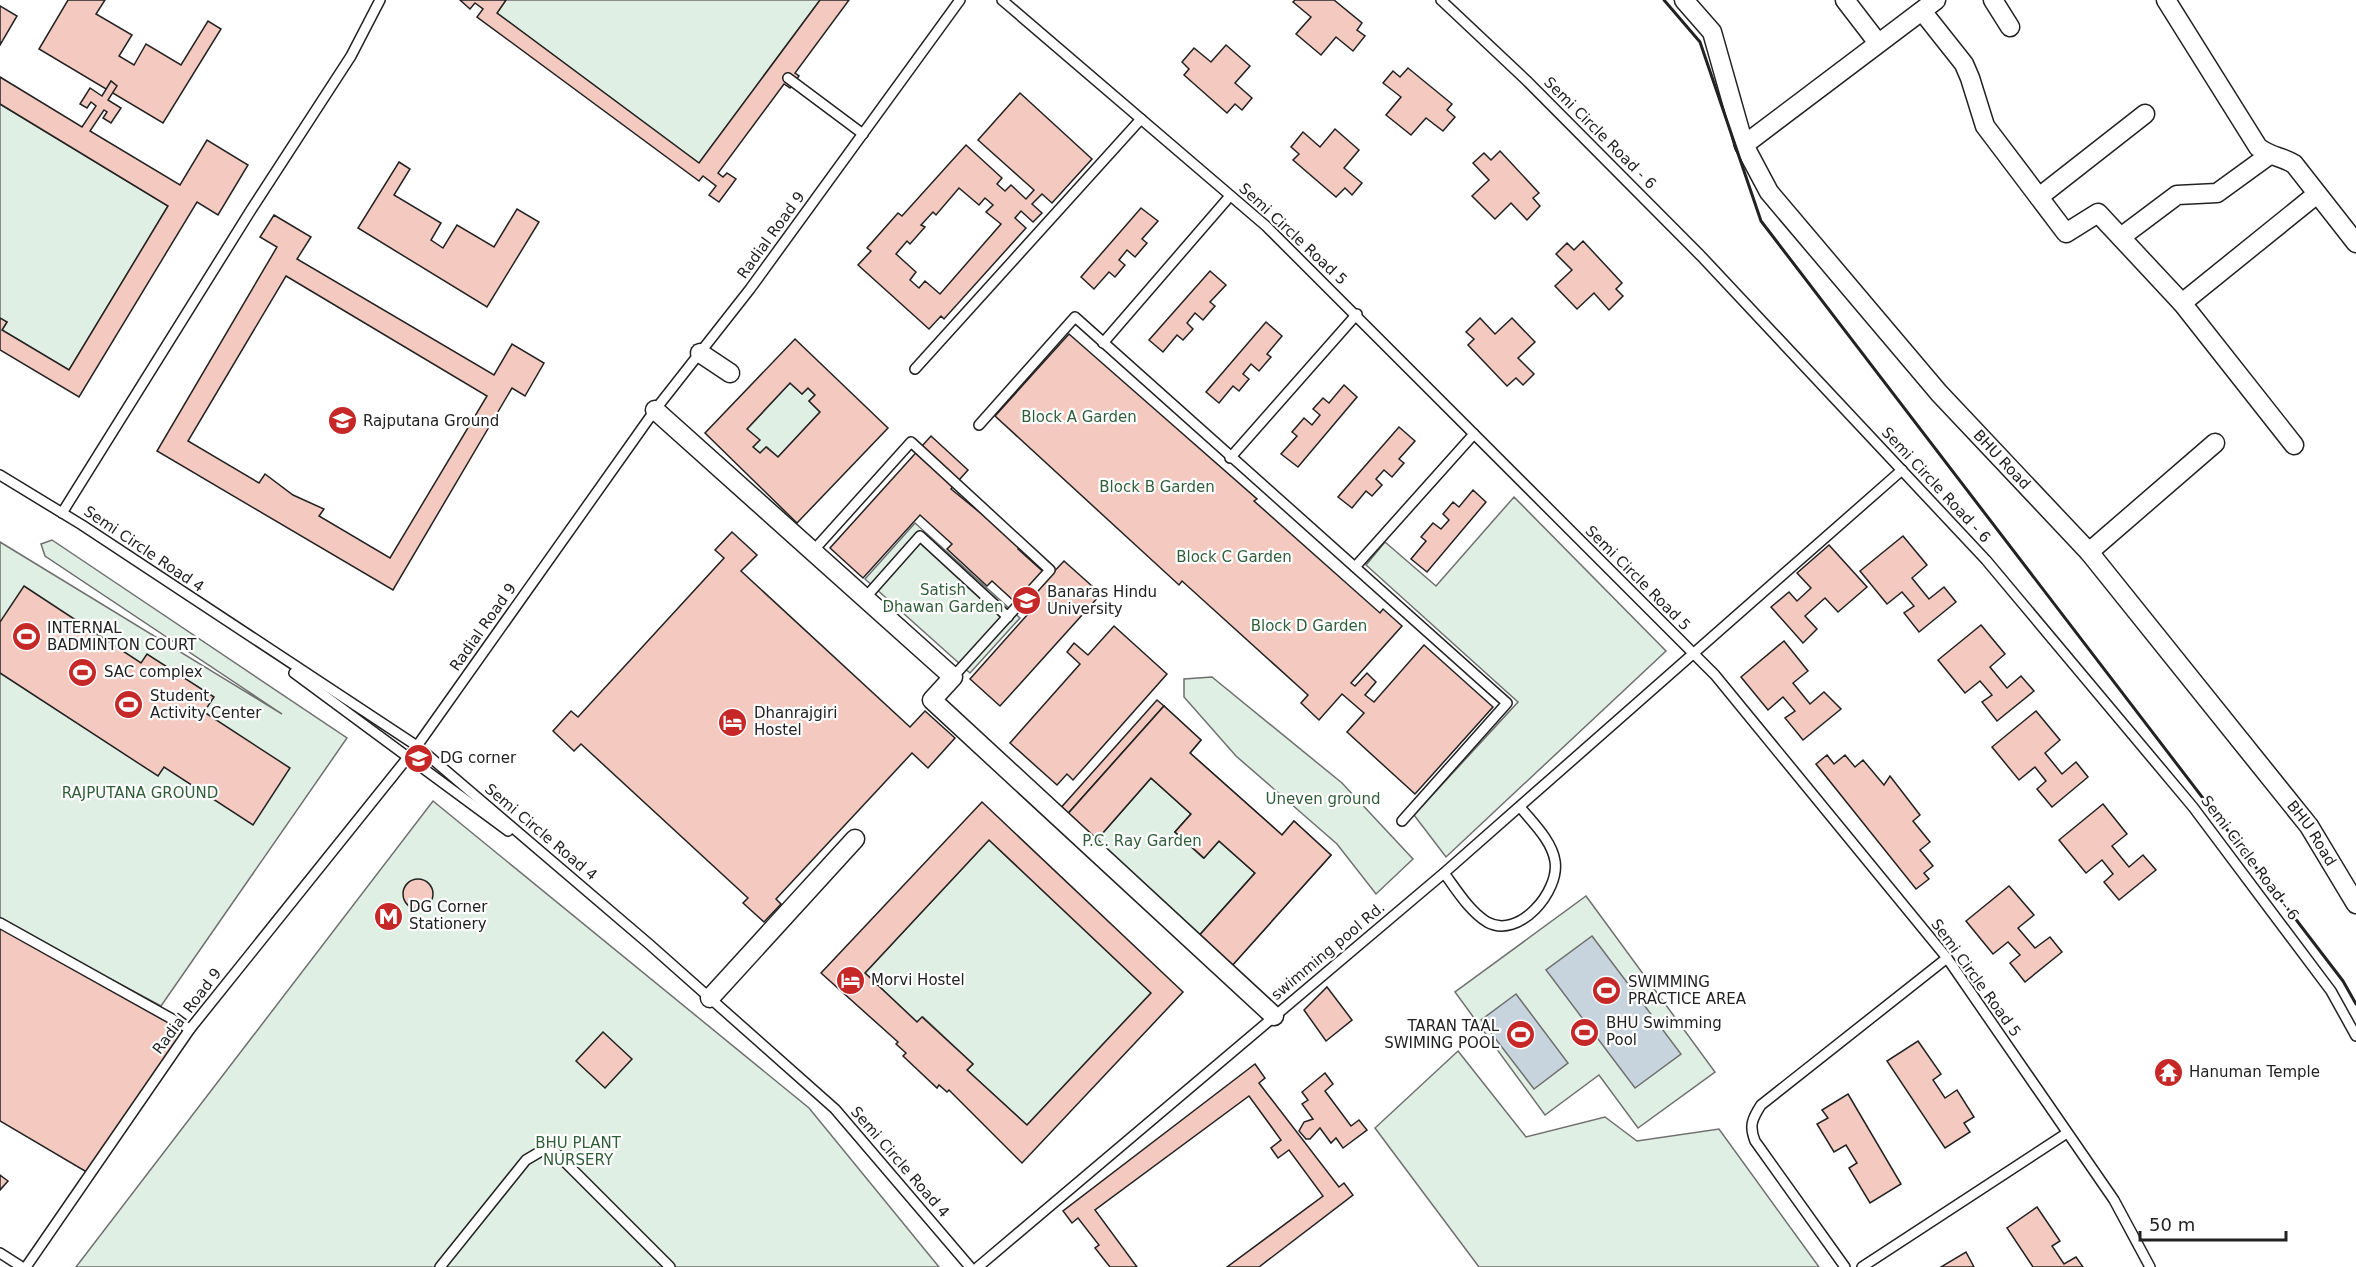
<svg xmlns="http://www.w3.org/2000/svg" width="2356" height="1267" font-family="'DejaVu Sans',sans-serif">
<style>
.green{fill:#e0efe3;stroke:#6f6f6f;stroke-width:1.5}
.water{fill:#c7d3dd;stroke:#6f6f6f;stroke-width:1.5}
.building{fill:#f3c9c0;stroke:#222;stroke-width:1.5;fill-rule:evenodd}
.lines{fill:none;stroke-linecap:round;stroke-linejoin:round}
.lane-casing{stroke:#222;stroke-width:12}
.street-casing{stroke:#222;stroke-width:21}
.lane{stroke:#fff;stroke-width:9}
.street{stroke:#fff;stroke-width:18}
.wall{stroke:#222;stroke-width:3}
.labels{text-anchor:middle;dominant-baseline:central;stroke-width:4.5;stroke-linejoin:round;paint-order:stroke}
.street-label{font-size:15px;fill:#222;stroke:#fff}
.park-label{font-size:15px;fill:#2f5e38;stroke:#fff}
.poi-label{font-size:15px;fill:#222;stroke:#fff;text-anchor:start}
</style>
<rect width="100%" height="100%" fill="#fff"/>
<g class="green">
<path d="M506 0H820L699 163 497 13Z"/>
<path d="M0 104 168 206 69 370 2 330 7 322 0 318Z"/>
<path d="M790 383 802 394 808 388 815 395 809 401 820 412 778 457 767 447 760 453 753 447 759 440 747 429Z"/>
<path d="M1514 497 1666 651 1446 857 1414 815 1518 702 1366 565 1385 542 1436 586Z"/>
<path d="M915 523 1020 618 970 673 865 579Z"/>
<path d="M52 540 347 738 161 1006 0 920V542L282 714 45 556 41 544Z"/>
<path d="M1212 677 1342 783 1413 859 1376 894 1337 844 1236 756 1184 697V679Z"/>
<path d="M1151 778 1191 814 1175 832 1203 858 1219 841 1255 873 1197 938 1094 843Z"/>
<path d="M433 801 809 1108 939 1267H76Z"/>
<path d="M989 840 1151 993 1027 1125 967 1070 973 1064 923 1017 917 1022 865 973Z"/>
<path d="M1586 896 1715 1072 1638 1128 1599 1075 1545 1115 1455 992Z"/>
<path d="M1458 1051 1526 1137 1605 1117 1637 1141 1719 1129 1819 1267H1479L1375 1128Z"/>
</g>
<g class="water">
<path d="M1592 936 1681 1054 1635 1088 1546 970Z"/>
<path d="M1516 994 1568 1063 1534 1089 1481 1020Z"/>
</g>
<g class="building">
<path d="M68 0H105L96 14 132 35 119 56 134 65 146 44 181 65 208 21 221 29 163 123 39 49Z"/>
<path d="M460 0H506L497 13 699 163 820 0H849L795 73 799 76 790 88 784 84 718 173 723 177 727 173 736 179 719 202 709 195 716 186 703 176 699 181 477 17 483 9 475 3 470 9Z"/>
<path d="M1295 0H1334L1362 23 1357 30 1365 36 1353 51 1336 37 1321 55 1296 34 1311 17 1293 2Z"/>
<path d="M0 6 17 16 0 45Z"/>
<path d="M1226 45 1250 66 1235 83 1252 98 1242 110 1235 104 1227 113 1184 75 1189 69 1182 62 1194 48 1211 62Z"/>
<path d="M1408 68 1452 104 1447 110 1455 117 1443 131 1426 118 1411 135 1386 115 1401 97 1383 83 1393 71 1400 77Z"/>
<path d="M0 77 82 127 96 106 91 102 87 108 80 104 90 88 102 96 111 81 117 86 108 100 121 108 111 123 103 118 107 112 104 110 90 131 180 185 207 140 248 165 218 215 197 202 79 397 0 350V318L7 322 2 330 69 370 168 206 0 104Z"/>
<path d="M1020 93 1092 159 1052 203 1042 194 1032 204 1042 213 1033 222 1021 211 1015 218 1026 228 944 319 941 316 929 329 858 265 871 251 867 248 898 213 902 216 966 145 1002 178 997 184 1005 191 1011 185 1026 199 1034 190 978 140ZM959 188 979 205 985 198 993 205 986 212 1001 224 940 294 925 281 919 288 910 280 916 272 896 254 907 241 910 244 925 227 921 225 933 212 936 215Z"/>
<path d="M1335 129 1359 150 1344 168 1362 183 1352 195 1345 188 1336 197 1293 160 1299 154 1291 147 1303 132 1320 147Z"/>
<path d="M1500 151 1539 193 1533 198 1540 206 1527 220 1511 203 1495 219 1472 196 1489 180 1473 163 1484 153 1491 160Z"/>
<path d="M399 162 410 169 394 195 441 223 431 240 443 248 457 225 494 247 517 209 539 222 487 307 358 228Z"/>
<path d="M1141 208 1158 221 1142 239 1147 243 1135 257 1127 250 1119 260 1125 265 1115 277 1109 272 1094 289 1081 277Z"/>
<path d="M274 215 311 237 297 259 494 375 512 344 544 363 525 396 512 388 393 590 157 451 277 247 260 237ZM286 276 487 396 390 558 319 516 324 509 293 495 265 474 259 483 188 441Z"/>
<path d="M1583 241 1622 283 1616 289 1623 296 1609 310 1594 293 1577 309 1555 286 1572 270 1556 254 1567 243 1574 250Z"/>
<path d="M1210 271 1226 285 1210 302 1215 306 1203 320 1195 313 1187 323 1193 329 1183 340 1177 335 1163 352 1149 340Z"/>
<path d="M1480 318 1495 334 1512 318 1535 342 1518 358 1534 374 1523 385 1516 378 1507 386 1468 345 1474 339 1466 332Z"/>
<path d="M1266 322 1282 336 1267 354 1271 357 1259 371 1251 364 1243 374 1249 379 1239 391 1233 386 1219 403 1206 392Z"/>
<path d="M1069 334 1257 499 1254 501 1380 613 1383 609 1402 626 1351 683 1355 686 1367 673 1376 682 1365 695 1374 702 1424 645 1493 707 1415 794 1347 732 1364 713 1342 694 1319 720 1301 703 1308 695 1182 581 1179 585 995 416Z"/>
<path d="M795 339 888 428 797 523 705 433ZM790 383 802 394 808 388 815 395 809 401 820 412 778 457 766 447 760 453 753 447 760 440 747 429Z"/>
<path d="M1344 385 1357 397 1298 467 1281 454 1297 436 1292 432 1304 418 1312 425 1320 415 1313 409 1323 398 1329 403Z"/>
<path d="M1399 427 1415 441 1399 459 1404 463 1392 477 1384 470 1376 479 1382 485 1372 496 1366 491 1352 508 1338 497Z"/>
<path d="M931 436 968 470 951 489 1021 546 1018 549 1049 577 1064 561 1101 594 1000 706 970 679 1028 614 992 581 987 586 947 549 952 544 920 515 863 578 830 548Z"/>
<path d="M1473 490 1486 502 1427 572 1411 559 1426 541 1421 537 1433 523 1441 529 1449 520 1443 514 1453 502 1459 507Z"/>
<path d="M732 532 757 555 741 571 910 727 925 711 955 738 928 768 912 753 776 899 781 904 764 922 743 903 748 898 581 744 574 751 553 731 571 711 578 717 724 558 715 550Z"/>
<path d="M1903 536 1927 565 1912 578 1929 599 1944 587 1956 602 1919 632 1904 613 1914 606 1902 592 1887 604 1860 571Z"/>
<path d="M1829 545 1867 587 1838 612 1825 598 1805 616 1817 629 1803 643 1771 607 1789 592 1797 601 1811 588 1797 573Z"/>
<path d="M24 586 141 663 147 654 214 697 204 712 290 768 253 825 164 767 158 776 0 673V622Z"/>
<path d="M1981 625 2005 654 1990 667 2007 688 2021 676 2034 691 1997 721 1982 702 1992 695 1980 681 1965 693 1938 660Z"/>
<path d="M1114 626 1167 674 1073 780 1067 774 1057 785 1010 743 1080 664 1067 652 1074 643 1088 655Z"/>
<path d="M1784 641 1808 671 1793 683 1810 704 1824 692 1841 709 1803 740 1785 718 1795 711 1783 697 1768 710 1741 677Z"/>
<path d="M1157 700 1164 706 1065 817 1058 811Z"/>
<path d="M1164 706 1201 740 1190 753 1282 835 1294 821 1331 855 1230 968 1197 938 1255 873 1219 841 1204 858 1175 832 1191 814 1151 778 1094 843 1065 817Z"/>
<path d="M1164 706 1201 740 1190 753 1282 835 1294 821 1331 855 1230 968 1197 938 1255 873 1219 841 1204 858 1175 832 1191 814 1151 778 1094 843 1065 817Z"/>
<path d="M2036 711 2060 740 2045 753 2062 774 2076 762 2088 777 2052 807 2037 789 2046 781 2035 767 2019 780 1992 747Z"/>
<path d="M1827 755 1834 764 1845 755 1855 767 1863 760 1884 785 1890 776 1920 815 1913 821 1930 842 1920 850 1933 866 1924 873 1929 879 1916 889 1816 764Z"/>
<path d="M982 802 1183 992 1022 1163 949 1090 947 1092 939 1085 937 1088 903 1056 906 1053 896 1044 898 1042 821 973ZM989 840 1151 993 1027 1125 967 1070 973 1064 922 1017 917 1022 865 973Z"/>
<path d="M2103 804 2127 834 2112 846 2129 867 2143 855 2156 870 2119 900 2104 882 2113 874 2102 860 2086 873 2059 840Z"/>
<circle cx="418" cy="894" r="15"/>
<path d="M2009 886 2034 915 2018 928 2035 948 2050 937 2062 952 2025 982 2010 963 2020 955 2008 942 1993 954 1966 921Z"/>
<path d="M0 923 190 1029 90 1174 0 1121Z"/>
<path d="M1327 987 1352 1020 1326 1041 1304 1010Z"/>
<path d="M603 1032 632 1059 605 1088 576 1061Z"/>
<path d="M1918 1041 1941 1074 1933 1080 1945 1098 1957 1090 1974 1117 1964 1123 1970 1132 1945 1148 1887 1061Z"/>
<path d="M1255 1064 1265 1078 1259 1083 1339 1187 1344 1183 1353 1195 1259 1267H1227L1323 1196 1289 1150 1278 1158 1271 1148 1281 1140 1249 1096 1095 1210 1137 1267H1110L1095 1248 1099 1245 1078 1218 1072 1223 1063 1211Z"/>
<path d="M1325 1073 1333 1084 1325 1091 1351 1126 1359 1120 1367 1130 1343 1148 1336 1138 1331 1143 1320 1128 1310 1139H1306L1299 1131 1304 1122 1313 1119 1302 1104 1308 1100 1302 1092Z"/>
<path d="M1848 1094 1901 1184 1870 1203 1849 1168 1857 1163 1846 1145 1834 1152 1817 1124 1828 1118 1822 1110Z"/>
<path d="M0 1175 8 1181 0 1190Z"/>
<path d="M2037 1207 2060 1241 2052 1246 2064 1264 2076 1257 2083 1267H2033L2007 1228Z"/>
<path d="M1966 1252 1974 1267H1941Z"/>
</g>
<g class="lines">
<defs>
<g id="lane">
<path d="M1002 0 1266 226 1715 675 1947 958 2114 1200 2150 1267"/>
<path d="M1441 0 1526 80 1701 256 1986 560 2193 807 2331 991 2356 1036"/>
<path d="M788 78 863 134"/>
<path d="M1103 343 1230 196"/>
<path d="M915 369 1141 119"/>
<path d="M979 425 1075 317 1507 703 1402 821"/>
<path d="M1230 458 1357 314"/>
<path d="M0 475 82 525 417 746 649 944 835 1109 970 1267"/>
<path d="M62 513 251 210 351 56 380 0"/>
<path d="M813 551 911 442 1050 570 953 677"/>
<path d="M1355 567 1474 434"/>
<path d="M865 598 920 536 1008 617"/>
<path d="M294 673 508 831"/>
<path d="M1444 873C1456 889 1469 911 1487 922 1519 940 1560 891 1555 861 1552 841 1533 823 1520 807"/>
<path d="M0 923 190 1029"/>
<path d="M0 1253 22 1267"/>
<path d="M26 1267 190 1029 417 746 655 410 750 289 960 0"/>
<path d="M440 1267 526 1160 543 1150 555 1152 670 1267"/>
<path d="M978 1267 1444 873 1902 470"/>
<path d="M1845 1267 1755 1141C1749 1126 1752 1119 1761 1105L1947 958"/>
<path d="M1862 1267 2067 1133"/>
</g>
<g id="street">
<path id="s1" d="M1684 0 1712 32 1744 145 1769 192 1939 393 2089 552 2309 826 2356 904"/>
<path d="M1845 0 1878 43"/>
<path d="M1993 0 2010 27"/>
<path d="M2166 0 2258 147C2270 157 2281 156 2294 164L2356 243"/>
<path d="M1922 11 1964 64 1970 78 1985 126 2066 233 2098 213 2182 303 2294 445"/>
<path d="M1744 145 1936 0"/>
<path d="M2039 197 2145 114"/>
<path d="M2121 237 2177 195 2217 193 2268 156"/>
<path d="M2182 303 2317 194"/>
<path d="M700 353 730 373"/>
<path d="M655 410 953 677 932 700 1274 1016"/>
<path d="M2089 552 2215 443"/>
<path d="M710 998 855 839"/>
</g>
</defs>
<use href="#lane" class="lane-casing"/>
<use href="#street" class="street-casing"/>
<use href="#lane" class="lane"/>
<use href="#street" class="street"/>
<path class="wall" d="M1664 0 1700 42 1761 221 2343 981 2356 1004"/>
</g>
<defs>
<symbol id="university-disc" viewBox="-11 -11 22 22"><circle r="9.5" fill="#c62828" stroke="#fff"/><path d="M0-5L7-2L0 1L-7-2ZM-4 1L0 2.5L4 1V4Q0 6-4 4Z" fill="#fff"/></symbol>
<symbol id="stadium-disc" viewBox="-11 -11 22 22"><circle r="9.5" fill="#c62828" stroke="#fff"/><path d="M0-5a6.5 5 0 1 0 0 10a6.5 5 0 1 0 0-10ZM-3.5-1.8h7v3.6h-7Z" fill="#fff"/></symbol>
<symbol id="hotel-disc" viewBox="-11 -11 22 22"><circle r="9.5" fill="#c62828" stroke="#fff"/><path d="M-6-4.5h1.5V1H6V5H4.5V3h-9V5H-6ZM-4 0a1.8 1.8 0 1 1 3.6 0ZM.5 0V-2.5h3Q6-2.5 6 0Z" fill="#fff"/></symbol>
<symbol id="metro-disc" viewBox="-11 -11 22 22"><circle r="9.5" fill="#c62828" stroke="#fff"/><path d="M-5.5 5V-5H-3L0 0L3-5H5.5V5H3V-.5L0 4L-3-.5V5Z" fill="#fff"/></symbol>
<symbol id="temple-disc" viewBox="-11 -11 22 22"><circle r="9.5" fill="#c62828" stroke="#fff"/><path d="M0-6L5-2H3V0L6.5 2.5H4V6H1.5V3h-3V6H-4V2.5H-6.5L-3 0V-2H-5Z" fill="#fff"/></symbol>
</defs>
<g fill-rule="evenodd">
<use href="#university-disc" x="326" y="404" width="33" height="33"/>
<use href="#university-disc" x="1010" y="584" width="33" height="33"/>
<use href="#stadium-disc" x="10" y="620" width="33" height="33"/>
<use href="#stadium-disc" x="66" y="656" width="33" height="33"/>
<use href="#stadium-disc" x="112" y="688" width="33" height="33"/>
<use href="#hotel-disc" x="716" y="706" width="33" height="33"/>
<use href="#university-disc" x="402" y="742" width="33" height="33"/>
<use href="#metro-disc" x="372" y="900" width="33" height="33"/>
<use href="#hotel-disc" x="834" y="964" width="33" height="33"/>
<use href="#stadium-disc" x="1590" y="974" width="33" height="33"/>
<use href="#stadium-disc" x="1568" y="1016" width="33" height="33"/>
<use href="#stadium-disc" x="1504" y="1018" width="33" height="33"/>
<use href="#temple-disc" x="2152" y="1056" width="33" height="33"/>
</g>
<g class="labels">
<g class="street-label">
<text transform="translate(1600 133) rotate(45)">Semi Circle Road - 6</text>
<text transform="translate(1293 234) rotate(43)">Semi Circle Road 5</text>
<text transform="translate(771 235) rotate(-54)">Radial Road 9</text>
<text stroke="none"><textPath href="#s1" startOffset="568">BHU Road</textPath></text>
<text transform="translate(1936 485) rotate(47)">Semi Circle Road - 6</text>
<text transform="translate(144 549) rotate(34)">Semi Circle Road 4</text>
<text transform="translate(1638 578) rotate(45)">Semi Circle Road 5</text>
<text transform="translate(483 627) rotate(-55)">Radial Road 9</text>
<text transform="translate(541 832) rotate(40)">Semi Circle Road 4</text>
<text stroke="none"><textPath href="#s1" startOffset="1054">BHU Road</textPath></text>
<text transform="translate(2250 858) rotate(53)">Semi Circle Road - 6</text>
<text transform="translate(1328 951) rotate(-40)">swimming pool Rd.</text>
<text transform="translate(1976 978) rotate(54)">Semi Circle Road 5</text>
<text transform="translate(187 1011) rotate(-53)">Radial Road 9</text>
<text transform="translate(900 1162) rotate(49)">Semi Circle Road 4</text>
</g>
<g class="park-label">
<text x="1079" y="417">Block A Garden</text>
<text x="1157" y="487">Block B Garden</text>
<text x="1234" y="557">Block C Garden</text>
<text x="943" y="590">Satish<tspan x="943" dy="17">Dhawan Garden</tspan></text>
<text x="1309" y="626">Block D Garden</text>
<text x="140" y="793">RAJPUTANA GROUND</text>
<text x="1323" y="799">Uneven ground</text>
<text x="1142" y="841">P.C. Ray Garden</text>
<text x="578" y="1143">BHU PLANT<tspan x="578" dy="17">NURSERY</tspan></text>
</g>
<g class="poi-label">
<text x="363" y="421">Rajputana Ground</text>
<text x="1047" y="592">Banaras Hindu<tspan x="1047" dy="17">University</tspan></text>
<text x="47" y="628">INTERNAL<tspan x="47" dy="17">BADMINTON COURT</tspan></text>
<text x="104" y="672">SAC complex</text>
<text x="150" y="696">Student<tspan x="150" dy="17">Activity Center</tspan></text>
<text x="754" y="713">Dhanrajgiri<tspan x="754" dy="17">Hostel</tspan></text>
<text x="440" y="758">DG corner</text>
<text x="409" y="907">DG Corner<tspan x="409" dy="17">Stationery</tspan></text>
<text x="871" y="980">Morvi Hostel</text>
<text x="1628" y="982">SWIMMING<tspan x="1628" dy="17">PRACTICE AREA</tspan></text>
<text x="1606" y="1023">BHU Swimming<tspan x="1606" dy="17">Pool</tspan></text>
<text x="1499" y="1026" text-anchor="end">TARAN TAAL<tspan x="1499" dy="17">SWIMING POOL</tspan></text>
<text x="2189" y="1072">Hanuman Temple</text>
</g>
</g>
<path d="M2140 1231v9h146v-9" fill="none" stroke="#222222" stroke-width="3"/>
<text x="2149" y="1231" font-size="18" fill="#222222" stroke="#ffffff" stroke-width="4.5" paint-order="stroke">50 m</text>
</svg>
